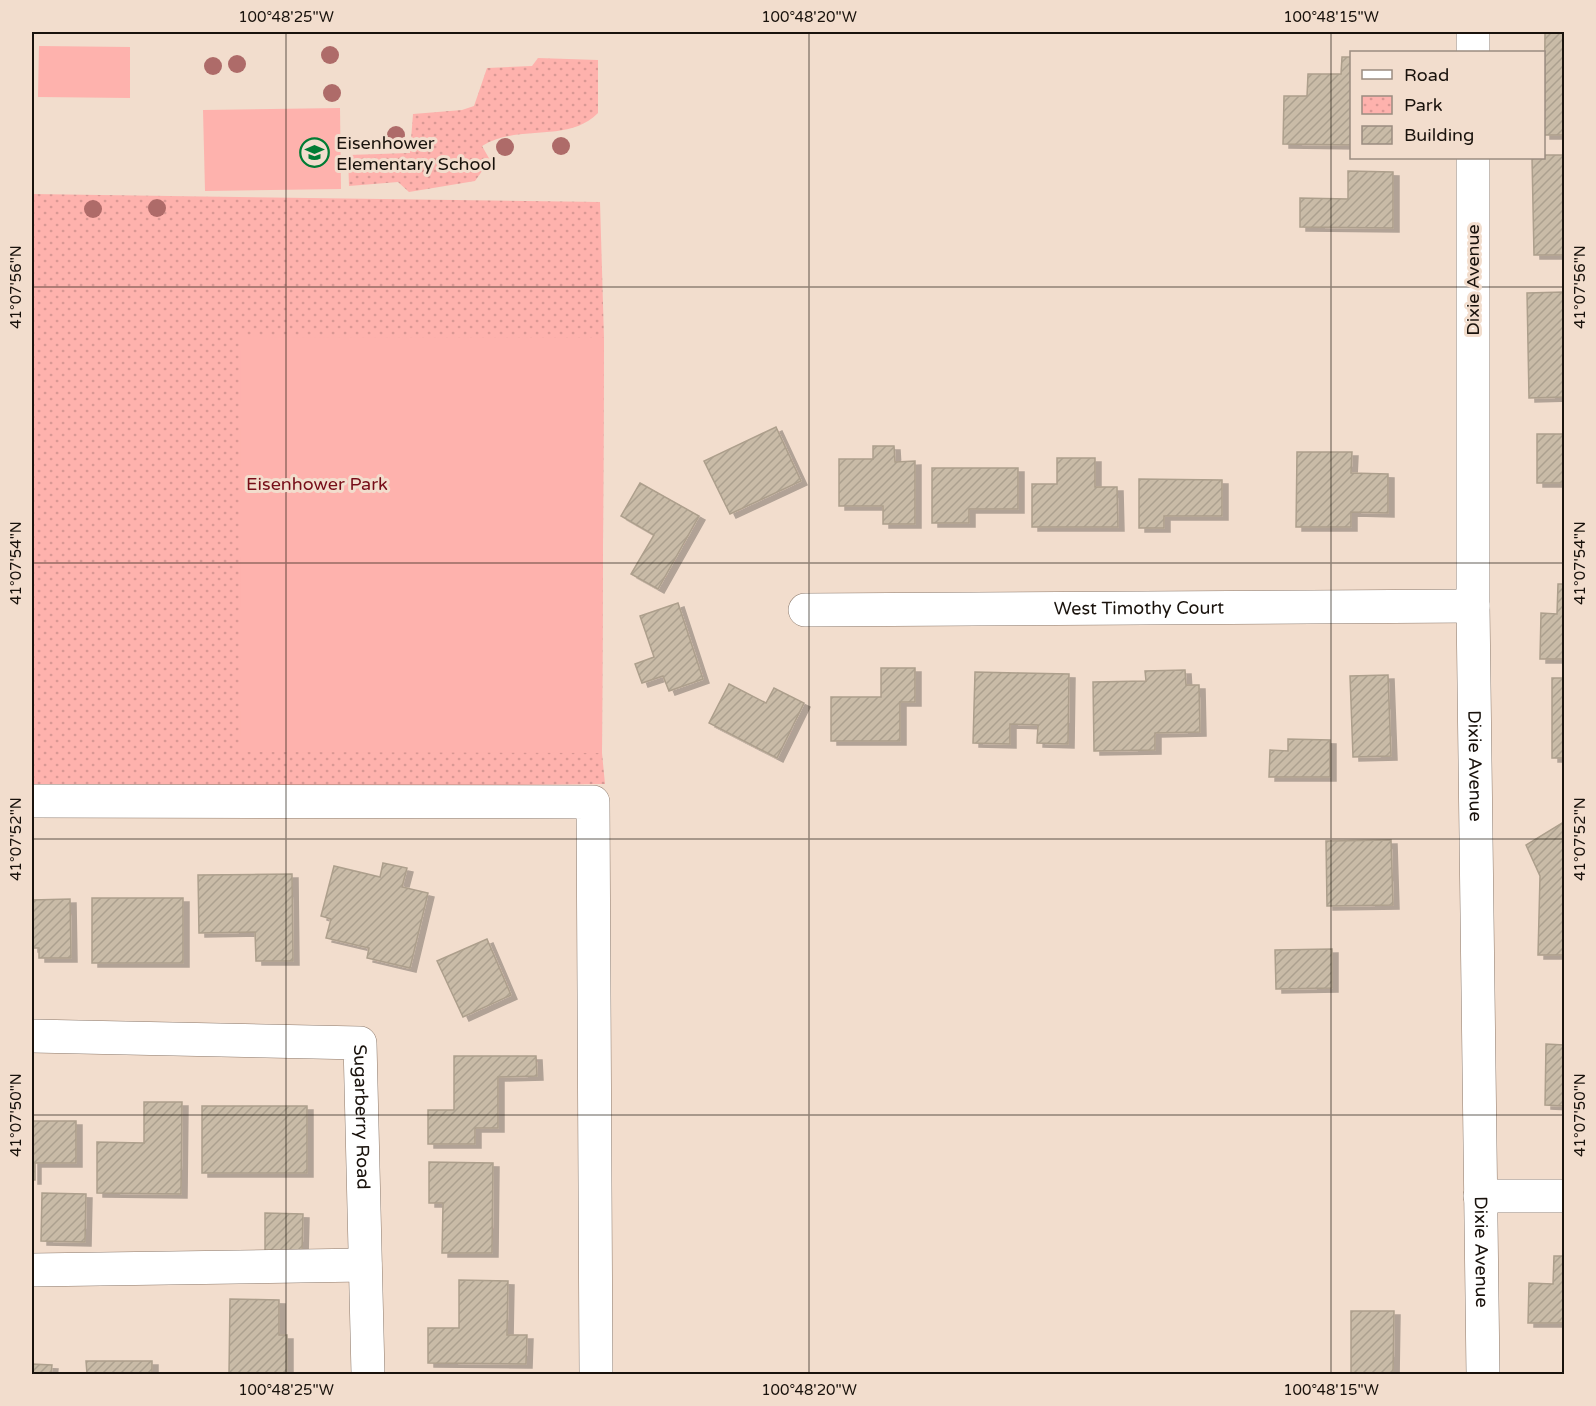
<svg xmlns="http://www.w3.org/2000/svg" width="1596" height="1406" font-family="'Varela Round',sans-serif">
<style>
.park{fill:url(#park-dots)}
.pitch{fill:#feb2ad}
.building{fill:url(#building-hatch);stroke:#ad9f8c;stroke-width:1.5;filter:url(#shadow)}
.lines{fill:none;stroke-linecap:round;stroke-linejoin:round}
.minor-casing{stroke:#8c796b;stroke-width:34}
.minor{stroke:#fff;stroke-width:33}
.tree{fill:#ae6b69}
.ticks{fill:none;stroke:#19120c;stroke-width:1.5;stroke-opacity:0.45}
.labels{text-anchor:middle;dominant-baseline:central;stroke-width:6;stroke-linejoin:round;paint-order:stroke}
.poi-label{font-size:18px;fill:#19120c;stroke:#f2ddcd;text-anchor:start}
.street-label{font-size:18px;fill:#19120c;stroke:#f2ddcd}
.park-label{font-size:18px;fill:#760d18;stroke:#f2ddcd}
.neatline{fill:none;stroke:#19120c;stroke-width:2}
.ticks-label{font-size:15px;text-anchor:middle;fill:#19120c}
</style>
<defs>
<pattern id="park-dots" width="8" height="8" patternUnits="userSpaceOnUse" patternTransform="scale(1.5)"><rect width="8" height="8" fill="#feb2ad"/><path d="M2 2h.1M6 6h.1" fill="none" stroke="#d99894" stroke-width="1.8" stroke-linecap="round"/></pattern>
<pattern id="building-hatch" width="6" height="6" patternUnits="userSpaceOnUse" patternTransform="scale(1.5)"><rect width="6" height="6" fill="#c9bba7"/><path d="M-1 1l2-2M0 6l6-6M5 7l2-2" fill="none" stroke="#aca08f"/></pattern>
<filter id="shadow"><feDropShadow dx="6" dy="4" stdDeviation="0" flood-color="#0004"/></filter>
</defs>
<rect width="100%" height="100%" fill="#f2ddcd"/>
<g class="park">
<path d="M538 58 598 60V113C567 144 519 123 482 146L490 160 475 181 409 192 398 182 349 186 348 155 410 153 413 114 462 110 474 106 487 68 532 66Z"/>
<path d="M32 194 600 202 604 338 602 753 605 784 32 790Z"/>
</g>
<g class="pitch">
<path d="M39 46 130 47V98L38 97Z"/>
<path d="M340 108 341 189 205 191 203 110Z"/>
<path d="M241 337 604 338 602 753 240 752Z"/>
</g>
<g class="building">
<path d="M1545 32H1564V135H1544Z"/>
<path d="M1342 57H1352V145L1283 144 1284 96H1307L1308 74H1341Z"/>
<path d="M1544 155H1564V255H1534L1532 158H1544Z"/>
<path d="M1348 171 1393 172V228L1300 227V198L1348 199Z"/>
<path d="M1564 292V397L1529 398 1527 293Z"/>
<path d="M776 427 801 481 730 514 704 461Z"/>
<rect x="1537" y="434" width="27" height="49"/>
<path d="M873 446H894L895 462 915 461V524H883V506H839V459H873Z"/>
<path d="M1297 452H1352L1351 473 1388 474V513L1351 512V527H1296Z"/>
<path d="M1057 458H1095V487H1117L1118 527H1032V484H1057Z"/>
<path d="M932 468H1018V509H969V523H932Z"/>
<path d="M1139 479 1222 480V516H1164V528H1139Z"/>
<path d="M640 483 699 516 658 589 631 574 654 535 621 516Z"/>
<path d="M1558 584H1564V659H1540L1541 613 1557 614Z"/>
<path d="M678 603 703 679 669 691 663 676 642 683 635 664 654 657 640 616Z"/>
<path d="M881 668H915V702H900V741H831V697H881Z"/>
<path d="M1185 670 1186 685H1199L1200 732 1155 733V750L1094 751 1093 682 1146 681 1145 671Z"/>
<path d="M975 672 1069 674 1068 744 1037 743 1038 725 1010 724V744L973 743Z"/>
<path d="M1388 675 1391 756 1353 757 1350 676Z"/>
<rect x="1552" y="678" width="12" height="80"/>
<path d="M729 684 766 703 774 688 804 703 777 758 709 723Z"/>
<path d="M1288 739 1330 740V777H1269L1270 750 1288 751Z"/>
<path d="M1562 823 1564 827V955H1538L1540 876 1526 845Z"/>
<path d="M1391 840 1393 905 1327 906 1326 841Z"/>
<path d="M383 863 407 868 402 887 428 893 410 968 367 958 369 948 326 938 331 919 321 916 334 866 380 877Z"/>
<path d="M292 874 293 961H256L255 932 199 933 198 875Z"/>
<rect x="92" y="898" width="91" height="65"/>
<path d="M70 899 71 958H39V948H32V900Z"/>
<path d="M487 939 511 995 463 1017 437 961Z"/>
<path d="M1332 949V988L1276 989 1275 950Z"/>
<path d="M1546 1044 1564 1045V1106L1545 1105Z"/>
<path d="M454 1056H536L537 1076 498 1077V1128H475V1144H428V1110H454Z"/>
<path d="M144 1102H182L181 1194 97 1193V1142L144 1143Z"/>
<rect x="202" y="1106" width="105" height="67"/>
<path d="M32 1121H76V1163H35V1180H32Z"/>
<path d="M429 1162 493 1163 492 1253H442L443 1203H429Z"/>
<path d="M42 1193 86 1194 85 1242 41 1241Z"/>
<path d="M265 1213 303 1214 302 1252 265 1251Z"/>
<path d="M1554 1256H1564V1323H1528L1529 1283 1553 1284Z"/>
<path d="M459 1280 508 1281 507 1335H527L526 1364 428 1363V1328H459Z"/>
<path d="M230 1299 279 1300V1335H287V1374H229Z"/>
<path d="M1351 1311H1394L1393 1374H1351Z"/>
<path d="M86 1361H152V1374H87Z"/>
<path d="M32 1364 52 1365 51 1374H32Z"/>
</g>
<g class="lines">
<defs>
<g id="minor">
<path d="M1473 32V52"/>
<path id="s1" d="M1473 158V606L1483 1374"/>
<path id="s2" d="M805 610 1473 606"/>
<path d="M32 801 593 802 596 1374"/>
<path id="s3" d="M32 1036 360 1043 368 1374"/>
<path d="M1480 1196H1564"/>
<path d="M32 1270 365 1265"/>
</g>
</defs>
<use href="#minor" class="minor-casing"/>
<use href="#minor" class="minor"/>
</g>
<g class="tree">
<circle cx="330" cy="55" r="9"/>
<circle cx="237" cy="64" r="9"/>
<circle cx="213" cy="66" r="9"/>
<circle cx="332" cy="93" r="9"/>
<circle cx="396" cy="135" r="9"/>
<circle cx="561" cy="146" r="9"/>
<circle cx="505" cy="147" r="9"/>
<circle cx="157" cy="208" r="9"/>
<circle cx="93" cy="209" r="9"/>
</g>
<path class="ticks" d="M286 32V1374M809 32V1374M1331 32V1374M32 287H1564M32 563H1564M32 839H1564M32 1115H1564"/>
<defs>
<symbol id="school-ring" viewBox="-11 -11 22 22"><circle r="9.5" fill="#f2ddcd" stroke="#007c34" stroke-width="1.5"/><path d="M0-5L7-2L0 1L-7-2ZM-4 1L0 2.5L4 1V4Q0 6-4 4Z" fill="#007c34"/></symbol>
</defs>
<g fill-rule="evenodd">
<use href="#school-ring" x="298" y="136" width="33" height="33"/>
</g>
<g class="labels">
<g class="poi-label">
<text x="336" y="143">Eisenhower<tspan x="336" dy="21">Elementary School</tspan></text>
</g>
<g class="street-label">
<text transform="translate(1473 280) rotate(-90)">Dixie Avenue</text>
<text stroke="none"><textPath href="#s2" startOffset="334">West Timothy Court</textPath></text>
<text stroke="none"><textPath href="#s1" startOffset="608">Dixie Avenue</textPath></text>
<text stroke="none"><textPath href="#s3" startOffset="402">Sugarberry Road</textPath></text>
<text stroke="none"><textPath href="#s1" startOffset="1094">Dixie Avenue</textPath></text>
</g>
<g class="park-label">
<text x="317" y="484">Eisenhower Park</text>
</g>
</g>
<rect width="1596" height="1406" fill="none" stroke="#f2ddcd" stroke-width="66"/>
<rect x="1350" y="51" width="195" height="108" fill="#f2ddcd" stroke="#9b8c80" stroke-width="1.5"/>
<rect x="1362" y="70" width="30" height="9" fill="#ffffff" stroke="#9b8c80" stroke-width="1.5"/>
<text x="1404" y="81" font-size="18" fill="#19120c">Road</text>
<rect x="1362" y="96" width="30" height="18" fill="url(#park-dots)" stroke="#9b8c80" stroke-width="1.5"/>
<text x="1404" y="111" font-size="18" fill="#19120c">Park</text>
<rect x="1362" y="126" width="30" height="18" fill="url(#building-hatch)" stroke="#9b8c80" stroke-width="1.5"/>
<text x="1404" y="141" font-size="18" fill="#19120c">Building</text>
<rect x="33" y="33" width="1530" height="1340" class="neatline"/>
<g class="ticks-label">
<text x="286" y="22">100°48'25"W</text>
<text x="809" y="22">100°48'20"W</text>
<text x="1331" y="22">100°48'15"W</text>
<text transform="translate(16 287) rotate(-90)" y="5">41°07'56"N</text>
<text transform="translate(1580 287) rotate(-90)" y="5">41°07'56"N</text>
<text transform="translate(16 563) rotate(-90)" y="5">41°07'54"N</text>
<text transform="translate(1580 563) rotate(-90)" y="5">41°07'54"N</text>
<text transform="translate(16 839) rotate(-90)" y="5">41°07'52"N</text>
<text transform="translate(1580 839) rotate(-90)" y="5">41°07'52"N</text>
<text transform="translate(16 1115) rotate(-90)" y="5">41°07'50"N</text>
<text transform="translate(1580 1115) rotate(-90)" y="5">41°07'50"N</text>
<text x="286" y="1395">100°48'25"W</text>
<text x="809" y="1395">100°48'20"W</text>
<text x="1331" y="1395">100°48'15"W</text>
</g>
</svg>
